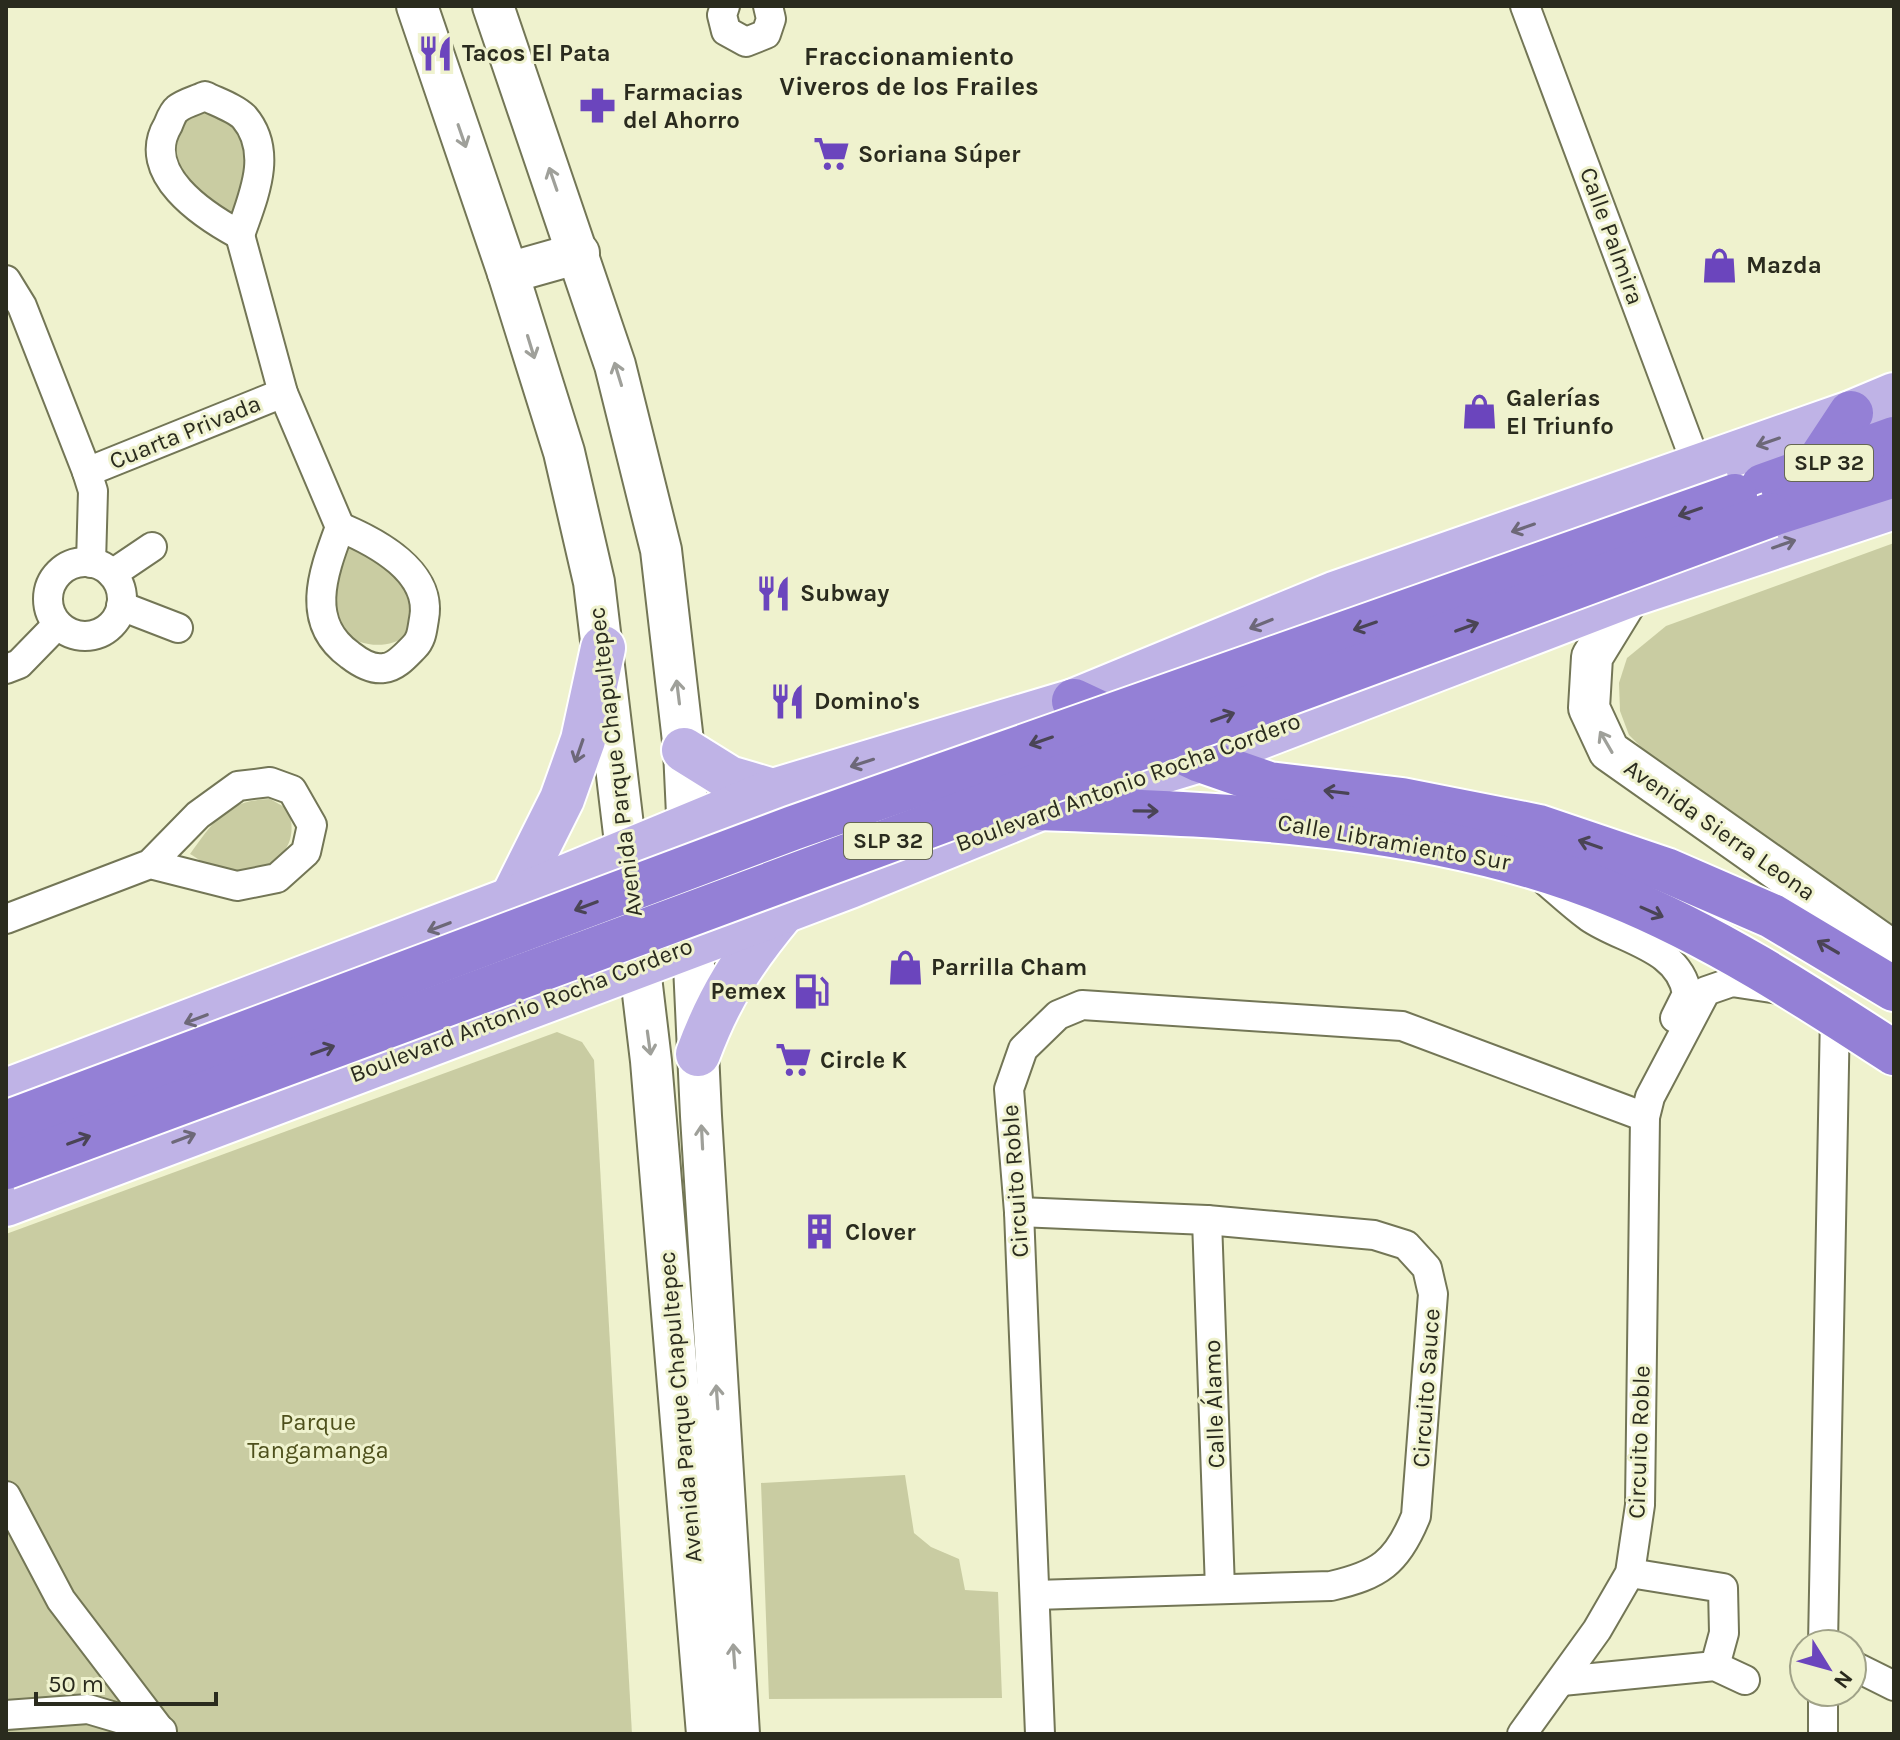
<svg xmlns="http://www.w3.org/2000/svg" width="1900" height="1740" font-family="Karla,sans-serif">
<style>
.green{fill:#c9cca2}
.lines{fill:none;stroke-linecap:round;stroke-linejoin:round}
.street-casing{stroke:#737656;stroke-width:32}
.secondary-casing{stroke:#737656;stroke-width:44}
.primary-casing{stroke:#fff;stroke-width:48}
.highway-casing{stroke:#fff;stroke-width:48}
.street{stroke:#fff;stroke-width:28}
.secondary{stroke:#fff;stroke-width:40}
.primary{stroke:#bfb3e6;stroke-width:44}
.highway{stroke:#9480d6;stroke-width:44}
.highway-bridge-casing{stroke:#fff;stroke-width:48;stroke-linecap:butt}
.highway-bridge{stroke:#9480d6;stroke-width:44}
.oneway{stroke:#9fa09a}
.oneway2{stroke:#6d6878}
.oneway3{stroke:#4a4455}
.labels{text-anchor:middle;dominant-baseline:central;stroke-width:6;stroke-linejoin:round;paint-order:stroke}
.shield{fill:#eff2ce;stroke:#656753;stroke-width:2}
.shield-label{font-size:22px;font-weight:bold;fill:#2a2b1e}
.poi-label{font-size:24px;font-weight:bold;fill:#2a2b1e;stroke:#eff2ce;text-anchor:start}
.street-label{font-size:24px;fill:#2a2b1e;stroke:#eff2ce}
.park-label{font-size:24px;fill:#4e501c;stroke:#eff2ce}
.neighbourhood-label{font-size:26px;font-weight:bold;fill:#2a2b1e;stroke:#eff2ce}
</style>
<rect width="100%" height="100%" fill="#eff2ce"/>
<g class="green">
<path d="M207 103 255 141 237 231 165 166 183 112Z"/>
<path d="M343 534 411 582V634C384 651 365 646 338 633L330 572Z"/>
<path d="M1894 543V925L1657 763 1629 735 1620 711 1619 683 1627 658 1666 626Z"/>
<path d="M270 799 288 809C306 859 253 882 212 867 204 864 197 858 190 854 215 820 225 801 270 799Z"/>
<path d="M557 1032 582 1042 594 1060 632 1734H6V1234Z"/>
<path d="M905 1475 914 1533 931 1547 959 1559 965 1590 998 1592 1002 1698 769 1699 761 1483Z"/>
</g>
<g class="lines">
<defs>
<g id="street">
<path d="M725 6 722 15 726 31 746 42 766 34 771 19 768 6"/>
<path d="M1525 6 1697 466"/>
<path d="M205 96C217 102 235 108 244 117 274 152 253 197 240 235 203 215 139 173 168 125 170 120 173 112 177 109 184 103 197 100 205 96Z"/>
<path d="M240 235 283 393 340 527"/>
<path d="M6 280 22 306 87 472 93 491 91 563"/>
<path d="M87 472 283 393"/>
<path d="M340 527C376 542 433 572 424 619 422 630 422 639 414 647 406 655 396 667 384 668 372 670 359 662 350 655 304 622 323 573 340 527Z"/>
<circle cx="85" cy="599" r="37"/>
<path d="M112 574 152 547"/>
<path d="M121 606 178 628"/>
<path d="M6 669 19 664 57 625"/>
<path d="M1546 881C1560 893 1574 906 1589 917 1622 940 1680 947 1687 994L1675 1018"/>
<path d="M6 919 150 864 198 815 238 786 270 782 292 790 312 825 306 852 277 878 237 886 150 864"/>
<path d="M1019 1212 1207 1220 1374 1235 1406 1245 1427 1268 1433 1294 1416 1516C1397 1563 1379 1575 1331 1586L1035 1595"/>
<path d="M1207 1220 1220 1589"/>
<path d="M6 1496 61 1600 160 1730"/>
<path d="M1630 1573 1723 1588 1724 1633 1715 1666"/>
<path d="M1823 1644 1835 1014"/>
<path d="M1852 1665 1894 1686"/>
<path d="M1562 1681 1715 1666 1745 1680"/>
<path d="M1823 1692V1734"/>
<path d="M6 1715 88 1709 162 1731"/>
<path d="M1040 1734 1019 1212 1009 1089 1023 1049 1058 1015 1082 1005 1402 1026 1645 1117"/>
<path d="M1522 1734 1597 1630 1630 1573 1640 1505 1645 1117 1650 1097 1706 991 1732 982 1778 989"/>
</g>
<g id="secondary">
<path d="M417 6 508 273 564 452 594 582 651 1061 707 1734"/>
<path d="M493 6 615 365 661 550 684 750 701 1116 739 1734"/>
<path d="M508 273 579 253"/>
<path d="M1630 595 1592 657 1589 708 1609 751 1894 952"/>
</g>
<g id="primary">
<path d="M684 750 729 778 773 791"/>
<path d="M512 899 562 799 583 740 603 648"/>
<path d="M698 1054C719 997 743 960 782 913"/>
<path d="M6 1091 512 899 773 791 1074 701 1334 594 1851 413 1894 395"/>
<path d="M6 1204 850 886 1041 808 1200 760 1630 595 1894 507"/>
</g>
<g id="highway">
<path d="M1814 469 1851 413"/>
<path d="M1763 486 1894 439"/>
<path d="M1772 514 1894 475"/>
<path d="M1074 701 1200 760 1269 784 1402 800 1539 827 1666 870 1772 916 1894 989"/>
<path d="M1041 808C1232 815 1434 821 1614 895 1713 935 1805 995 1894 1053"/>
</g>
</defs>
<use href="#street" class="street-casing"/>
<use href="#secondary" class="secondary-casing"/>
<use href="#primary" class="primary-casing"/>
<use href="#highway" class="highway-casing"/>
<use href="#street" class="street"/>
<use href="#secondary" class="secondary"/>
<use href="#primary" class="primary"/>
<use href="#highway" class="highway"/>
<defs>
<g id="highway-bridge">
<path d="M6 1123 793 828 1735 496"/>
<path d="M6 1167 1770 515"/>
</g>
</defs>
<use href="#highway-bridge" class="highway-bridge-casing"/>
<use href="#highway-bridge" class="highway-bridge"/>
</g>
<defs><path id="oneway-shaft" d="M-6 0H5M1.5-3L5.5 0L1.5 3" fill="none" stroke-width="1.6" stroke-linecap="round" stroke-linejoin="round" transform="scale(2)"/></defs>
<g class="oneway">
<use href="#oneway-shaft" transform="translate(462 136) rotate(71)"/>
<use href="#oneway-shaft" transform="translate(553 179) rotate(-109)"/>
<use href="#oneway-shaft" transform="translate(531 347) rotate(73)"/>
<use href="#oneway-shaft" transform="translate(618 374) rotate(-107)"/>
<use href="#oneway-shaft" transform="translate(678 692) rotate(-97)"/>
<use href="#oneway-shaft" transform="translate(1606 742) rotate(-120)"/>
<use href="#oneway-shaft" transform="translate(649 1043) rotate(82)"/>
<use href="#oneway-shaft" transform="translate(702 1137) rotate(-93)"/>
<use href="#oneway-shaft" transform="translate(717 1397) rotate(-94)"/>
<use href="#oneway-shaft" transform="translate(734 1656) rotate(-94)"/>
</g>
<g class="oneway2">
<use href="#oneway-shaft" transform="translate(1768 442) rotate(161)"/>
<use href="#oneway-shaft" transform="translate(1523 528) rotate(161)"/>
<use href="#oneway-shaft" transform="translate(1784 544) rotate(-19)"/>
<use href="#oneway-shaft" transform="translate(1261 624) rotate(158)"/>
<use href="#oneway-shaft" transform="translate(579 751) rotate(109)"/>
<use href="#oneway-shaft" transform="translate(862 763) rotate(162)"/>
<use href="#oneway-shaft" transform="translate(439 927) rotate(159)"/>
<use href="#oneway-shaft" transform="translate(196 1019) rotate(159)"/>
<use href="#oneway-shaft" transform="translate(184 1138) rotate(-21)"/>
</g>
<g class="oneway3">
<use href="#oneway-shaft" transform="translate(1690 512) rotate(161)"/>
<use href="#oneway-shaft" transform="translate(1365 626) rotate(161)"/>
<use href="#oneway-shaft" transform="translate(1467 627) rotate(-20)"/>
<use href="#oneway-shaft" transform="translate(1223 717) rotate(-20)"/>
<use href="#oneway-shaft" transform="translate(1041 741) rotate(161)"/>
<use href="#oneway-shaft" transform="translate(1336 792) rotate(-173)"/>
<use href="#oneway-shaft" transform="translate(1146 811) rotate(1)"/>
<use href="#oneway-shaft" transform="translate(1590 844) rotate(-161)"/>
<use href="#oneway-shaft" transform="translate(586 906) rotate(159)"/>
<use href="#oneway-shaft" transform="translate(1652 912) rotate(24)"/>
<use href="#oneway-shaft" transform="translate(1828 947) rotate(-150)"/>
<use href="#oneway-shaft" transform="translate(323 1050) rotate(-20)"/>
<use href="#oneway-shaft" transform="translate(79 1140) rotate(-20)"/>
</g>
<defs>
<symbol id="restaurant-bare" viewBox="-9 -9 18 18"><path d="M-5-6h1v4h1v-4h1v4h1v-4h1v5L-1.5 .5V6h-2V.5L-5-1ZM5-6V6H3V1.5H1.5Q1.5-4 5-6Z" fill="#6b45bd" stroke="#eff2ce" stroke-width="2.5" paint-order="stroke"/></symbol>
<symbol id="pharmacy-bare" viewBox="-9 -9 18 18"><path d="M-2-6h4v4h4v4h-4v4h-4v-4h-4v-4h4Z" fill="#6b45bd" stroke="#eff2ce" stroke-width="2.5" paint-order="stroke"/></symbol>
<symbol id="supermarket-bare" viewBox="-9 -9 18 18"><path d="M-6-5.5h2.5l.6 2H6L4.5 2H-2.5L-4.4-4H-6ZM-1.5 3.2a1.3 1.3 0 1 0 .1 0ZM3 3.2a1.3 1.3 0 1 0 .1 0Z" fill="#6b45bd" stroke="#eff2ce" stroke-width="2.5" paint-order="stroke"/></symbol>
<symbol id="shop-bare" viewBox="-9 -9 18 18"><path d="M-5-2.5h2.3a2.7 3.5 0 0 1 5.4 0H5L5.5 6h-11ZM-1.5-2.5h3a1.5 2.3 0 0 0-3 0Z" fill="#6b45bd" stroke="#eff2ce" stroke-width="2.5" paint-order="stroke"/></symbol>
<symbol id="fuel-bare" viewBox="-9 -9 18 18"><path d="M-5.5-6h7V0h2V4h1.3V-2.5L3-4.5l.8-.8L6-3V5H2.5V1h-1V6h-7ZM-4.2-4.7v3.2H.2V-4.7Z" fill="#6b45bd" stroke="#eff2ce" stroke-width="2.5" paint-order="stroke"/></symbol>
<symbol id="building-bare" viewBox="-9 -9 18 18"><path d="M-4-6H4V6H1V3H-1V6H-4ZM-2.5-4.3h1.7v1.8h-1.7ZM.8-4.3h1.7v1.8H.8ZM-2.5-1h1.7V.8h-1.7ZM.8-1h1.7V.8H.8Z" fill="#6b45bd" stroke="#eff2ce" stroke-width="2.5" paint-order="stroke"/></symbol>
</defs>
<g fill-rule="evenodd">
<use href="#restaurant-bare" x="410" y="28" width="51" height="51"/>
<use href="#pharmacy-bare" x="572" y="80" width="51" height="51"/>
<use href="#supermarket-bare" x="806" y="128" width="51" height="51"/>
<use href="#shop-bare" x="1694" y="240" width="51" height="51"/>
<use href="#shop-bare" x="1454" y="386" width="51" height="51"/>
<use href="#restaurant-bare" x="748" y="568" width="51" height="51"/>
<use href="#restaurant-bare" x="762" y="676" width="51" height="51"/>
<use href="#shop-bare" x="880" y="942" width="51" height="51"/>
<use href="#fuel-bare" x="786" y="966" width="51" height="51"/>
<use href="#supermarket-bare" x="768" y="1034" width="51" height="51"/>
<use href="#building-bare" x="794" y="1206" width="51" height="51"/>
</g>
<g class="labels">
<g class="shield">
<rect x="1785" y="445" width="88" height="36" rx="6"/>
<rect x="844" y="823" width="88" height="36" rx="6"/>
</g>
<g class="shield-label">
<text x="1829" y="463">SLP 32</text>
<text x="888" y="841">SLP 32</text>
</g>
<g class="poi-label">
<text x="462" y="53">Tacos El Pata</text>
<text x="623" y="92">Farmacias<tspan x="623" dy="28">del Ahorro</tspan></text>
<text x="858" y="154">Soriana Súper</text>
<text x="1746" y="265">Mazda</text>
<text x="1506" y="398">Galerías<tspan x="1506" dy="28">El Triunfo</tspan></text>
<text x="800" y="593">Subway</text>
<text x="814" y="701">Domino's</text>
<text x="931" y="967">Parrilla Cham</text>
<text x="786" y="991" text-anchor="end">Pemex</text>
<text x="820" y="1060">Circle K</text>
<text x="845" y="1232">Clover</text>
</g>
<g class="street-label">
<text transform="translate(1612 236) rotate(70)">Calle Palmira</text>
<text transform="translate(185 432) rotate(-22)">Cuarta Privada</text>
<text transform="translate(615 762) rotate(-97)">Avenida Parque Chapultepec</text>
<text transform="translate(1128 782) rotate(-20)">Boulevard Antonio Rocha Cordero</text>
<text transform="translate(1720 830) rotate(35)">Avenida Sierra Leona</text>
<text transform="translate(1394 842) rotate(10)">Calle Libramiento Sur</text>
<text transform="translate(521 1010) rotate(-21)">Boulevard Antonio Rocha Cordero</text>
<text transform="translate(1015 1181) rotate(-94)">Circuito Roble</text>
<text transform="translate(1426 1388) rotate(-86)">Circuito Sauce</text>
<text transform="translate(1214 1404) rotate(-92)">Calle Álamo</text>
<text transform="translate(680 1407) rotate(-95)">Avenida Parque Chapultepec</text>
<text transform="translate(1639 1442) rotate(-88)">Circuito Roble</text>
</g>
<g class="park-label">
<text x="318" y="1422">Parque<tspan x="318" dy="28">Tangamanga</tspan></text>
</g>
<g class="neighbourhood-label">
<text x="909" y="56">Fraccionamiento<tspan x="909" dy="30">Viveros de los Frailes</tspan></text>
</g>
</g>
<rect width="1900" height="1740" fill="none" stroke="#2a2b1e" stroke-width="16"/>
<g transform="translate(1828 1668) rotate(127)"><circle r="38" fill="#eff2ce" stroke="#a0a288" stroke-width="2"/>
<path d="M0-6L14 30L0 20L-14 30Z" fill="#6b45bd"/>
<text y="-12" font-size="22" font-weight="bold" text-anchor="middle" fill="#2a2b1e">N</text>
</g>
<path d="M36 1692v12h180v-12" fill="none" stroke="#2a2b1e" stroke-width="4"/>
<text x="48" y="1692" font-size="24" fill="#2a2b1e" stroke="#eff2ce" stroke-width="6" paint-order="stroke">50 m</text>
</svg>
